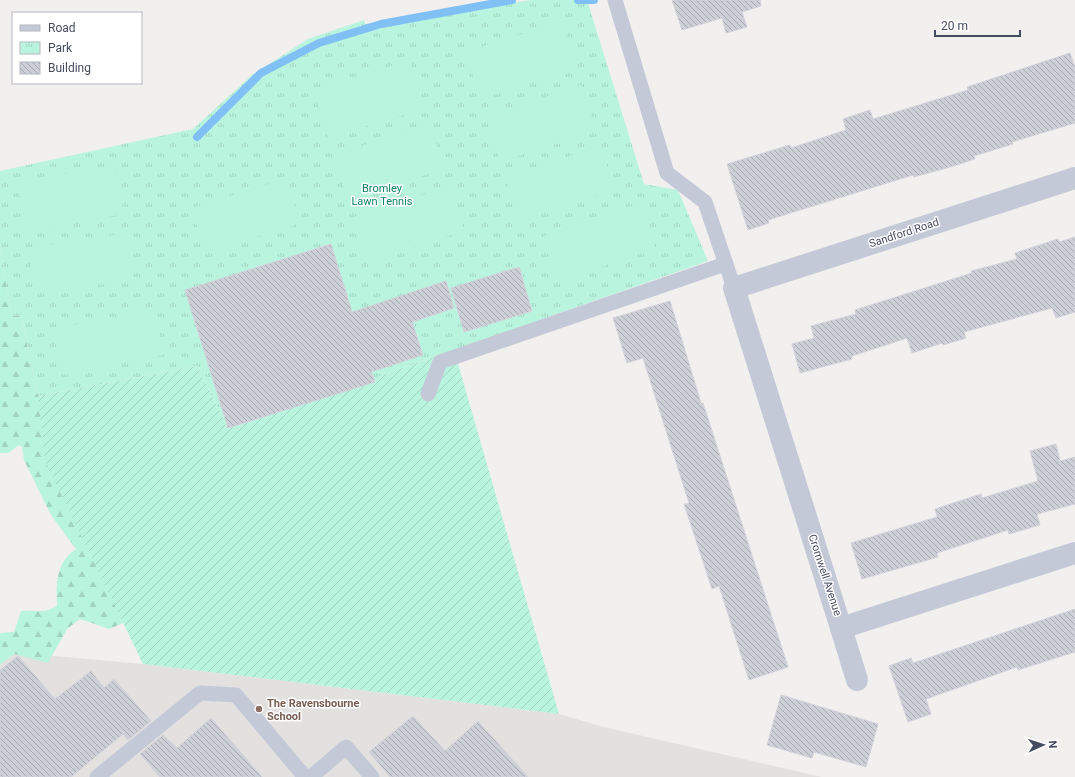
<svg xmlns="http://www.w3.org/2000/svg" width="1075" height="777" font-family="Roboto,sans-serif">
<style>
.education{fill:#e3e1e0}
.forest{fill:url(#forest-firs)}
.park{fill:url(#park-tufts)}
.garden{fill:url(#garden-furrows)}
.pitch{fill:#b8f4de}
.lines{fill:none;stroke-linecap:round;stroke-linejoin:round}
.stream{stroke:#81c0f5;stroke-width:8}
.building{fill:url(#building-back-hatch);stroke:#d2d2db}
.service{stroke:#c4c9d8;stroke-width:15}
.minor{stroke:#c4c9d8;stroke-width:22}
.education-dot{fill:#8d6e63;stroke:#fff;stroke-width:1.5}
.labels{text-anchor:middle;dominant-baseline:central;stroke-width:3;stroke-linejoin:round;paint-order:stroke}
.park-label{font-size:11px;fill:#0d8266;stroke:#fff}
.street-label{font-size:11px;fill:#454c5f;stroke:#fff}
.education-label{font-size:11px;font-weight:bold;fill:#785e54;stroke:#fff;text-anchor:start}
</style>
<defs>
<pattern id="forest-firs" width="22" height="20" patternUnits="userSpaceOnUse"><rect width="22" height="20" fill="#b8f4de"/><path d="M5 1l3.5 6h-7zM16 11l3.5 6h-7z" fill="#a0d3c1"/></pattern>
<pattern id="park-tufts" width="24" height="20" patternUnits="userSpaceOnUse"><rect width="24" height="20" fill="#b8f4de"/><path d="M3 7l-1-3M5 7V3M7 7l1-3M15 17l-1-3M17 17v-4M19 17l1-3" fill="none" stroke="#a0d3c1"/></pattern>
<pattern id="garden-furrows" width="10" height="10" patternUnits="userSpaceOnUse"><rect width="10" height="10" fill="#b8f4de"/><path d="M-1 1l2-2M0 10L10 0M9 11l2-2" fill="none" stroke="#a0d3c1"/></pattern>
<pattern id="building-back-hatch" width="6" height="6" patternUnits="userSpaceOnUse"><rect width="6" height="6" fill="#cdcfd7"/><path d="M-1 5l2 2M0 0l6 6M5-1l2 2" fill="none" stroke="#a8aab2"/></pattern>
</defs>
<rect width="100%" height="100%" fill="#f2efef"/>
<path class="education" d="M0 651 143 664 559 714 604 727 822 777H0Z"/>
<path class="forest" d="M0 246 12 316 21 315 38 396 128 617 123 623 109 629 80 619 67 629 48 663 14 654 0 665V633L14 632 21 611C36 610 43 614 57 606 56 584 56 562 76 549L51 515 24 460 22 447 19 445 8 453H0Z"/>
<path class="park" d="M532 0H587L644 184 678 190 708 261 228 429 197 366 38 396 21 315 12 316 0 246V171L193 129 252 75 308 39 364 20 365 24Z"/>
<path class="garden" d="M454 350 559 714 143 664 45 461 38 396 197 366 228 429Z"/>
<g class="pitch">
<path d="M562 21 577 68 481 99 465 52Z"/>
<path d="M410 60 424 109 328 138 313 89Z"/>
<path d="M581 85 596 131 500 162 486 116Z"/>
<path d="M430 124 445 169 347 199 334 155Z"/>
<path d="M601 146 615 190 519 221 505 177Z"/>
<path d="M114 165 124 214 26 232 17 182Z"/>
<path d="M287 178 301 223 205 253 192 208Z"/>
<path d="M450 186 464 231 367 262 353 217Z"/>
<path d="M641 203 655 249 559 281 544 236Z"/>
<path d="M128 233 134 280 35 294 28 248Z"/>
<path d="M155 309 164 355 65 375 55 329Z"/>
</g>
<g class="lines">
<g class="stream">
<path d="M578 0H594"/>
<path d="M197 137 261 73 319 43 381 24 512 0"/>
</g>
</g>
<g class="building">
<path d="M672 0H760L761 6 742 12 747 27 726 33 722 18 682 30Z"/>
<path d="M1070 53 1075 67V123L1012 142 1013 144 974 156 975 159 954 166 914 177 913 175 768 220 769 223 748 230 727 164 790 145 791 148 846 130 843 119 870 110 873 119 968 90 967 87Z"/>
<path d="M1075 237V312L1056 318 1052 308 964 332 966 338 943 345 942 343 912 353 907 338 852 356V359L800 373 792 344 814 338 811 326 856 314 855 310 972 273 971 271 1017 259 1015 253 1058 239 1059 242Z"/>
<path d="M331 244 352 312 446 281 454 308 412 322 423 355 371 372 375 382 228 428 185 290Z"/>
<path d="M519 267 532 311 464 332 451 288Z"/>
<path d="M670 301 701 403H703L788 667 749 680 719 586 712 589 684 504 689 503 643 358 627 363 613 318Z"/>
<path d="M1056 444 1060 461 1075 457V504L1037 514 1040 525 1009 534 1008 530 937 553 938 557 862 579 851 543 937 517 935 509 981 494 982 498 1038 481 1030 451Z"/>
<path d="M1075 609V652L1018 670 1017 667 926 699 931 714 908 722 889 666 911 658 913 663Z"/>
<path d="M18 656 55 699 91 671 104 688 114 679 151 721 128 740 123 734 71 777H0V670Z"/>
<path d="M781 695 878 724 866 767 814 752 812 758 767 745Z"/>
<path d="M413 716 445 751 478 721 528 777H390L369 752Z"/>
<path d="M211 718 262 777H160L140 754 163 735 177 748Z"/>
</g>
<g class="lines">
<g class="service">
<path d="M615 0 667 173 705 202 734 288"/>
<path d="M428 394 440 362 725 264"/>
<path d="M97 777 200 693 236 695 305 777"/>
<path d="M311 777 346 747 372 777"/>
</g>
<g class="minor">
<path d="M1075 178 734 288 841 628 1075 553"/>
<path d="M841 628 857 680"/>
</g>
</g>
<circle class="education-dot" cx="259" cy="709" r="4"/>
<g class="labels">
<g class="park-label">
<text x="382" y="188">Bromley<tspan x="382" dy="13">Lawn Tennis</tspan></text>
</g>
<g class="street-label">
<text transform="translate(904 233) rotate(-18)">Sandford Road</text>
<text transform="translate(825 575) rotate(72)">Cromwell Avenue</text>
</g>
<g class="education-label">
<text x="267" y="703">The Ravensbourne<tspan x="267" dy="13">School</tspan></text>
</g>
</g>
<rect x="12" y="12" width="130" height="72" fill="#ffffff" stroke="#b5b7bf"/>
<rect x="20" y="25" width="20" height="6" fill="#c4c9d8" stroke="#b5b7bf"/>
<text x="48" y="32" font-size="12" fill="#454c5f">Road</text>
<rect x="20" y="42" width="20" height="12" fill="url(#park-tufts)" stroke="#b5b7bf"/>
<text x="48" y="52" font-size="12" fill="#454c5f">Park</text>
<rect x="20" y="62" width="20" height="12" fill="url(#building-back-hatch)" stroke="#b5b7bf"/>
<text x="48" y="72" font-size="12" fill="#454c5f">Building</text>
<g transform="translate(1043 745) rotate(87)" stroke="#ffffff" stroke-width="3" paint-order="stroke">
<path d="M0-3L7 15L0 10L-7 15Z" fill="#454c5f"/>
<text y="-6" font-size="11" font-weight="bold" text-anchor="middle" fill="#454c5f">N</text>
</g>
<path d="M935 30v6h85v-6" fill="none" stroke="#454c5f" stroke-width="2"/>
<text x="941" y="30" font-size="12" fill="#454c5f" stroke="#ffffff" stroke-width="3" paint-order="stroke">20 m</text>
</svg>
